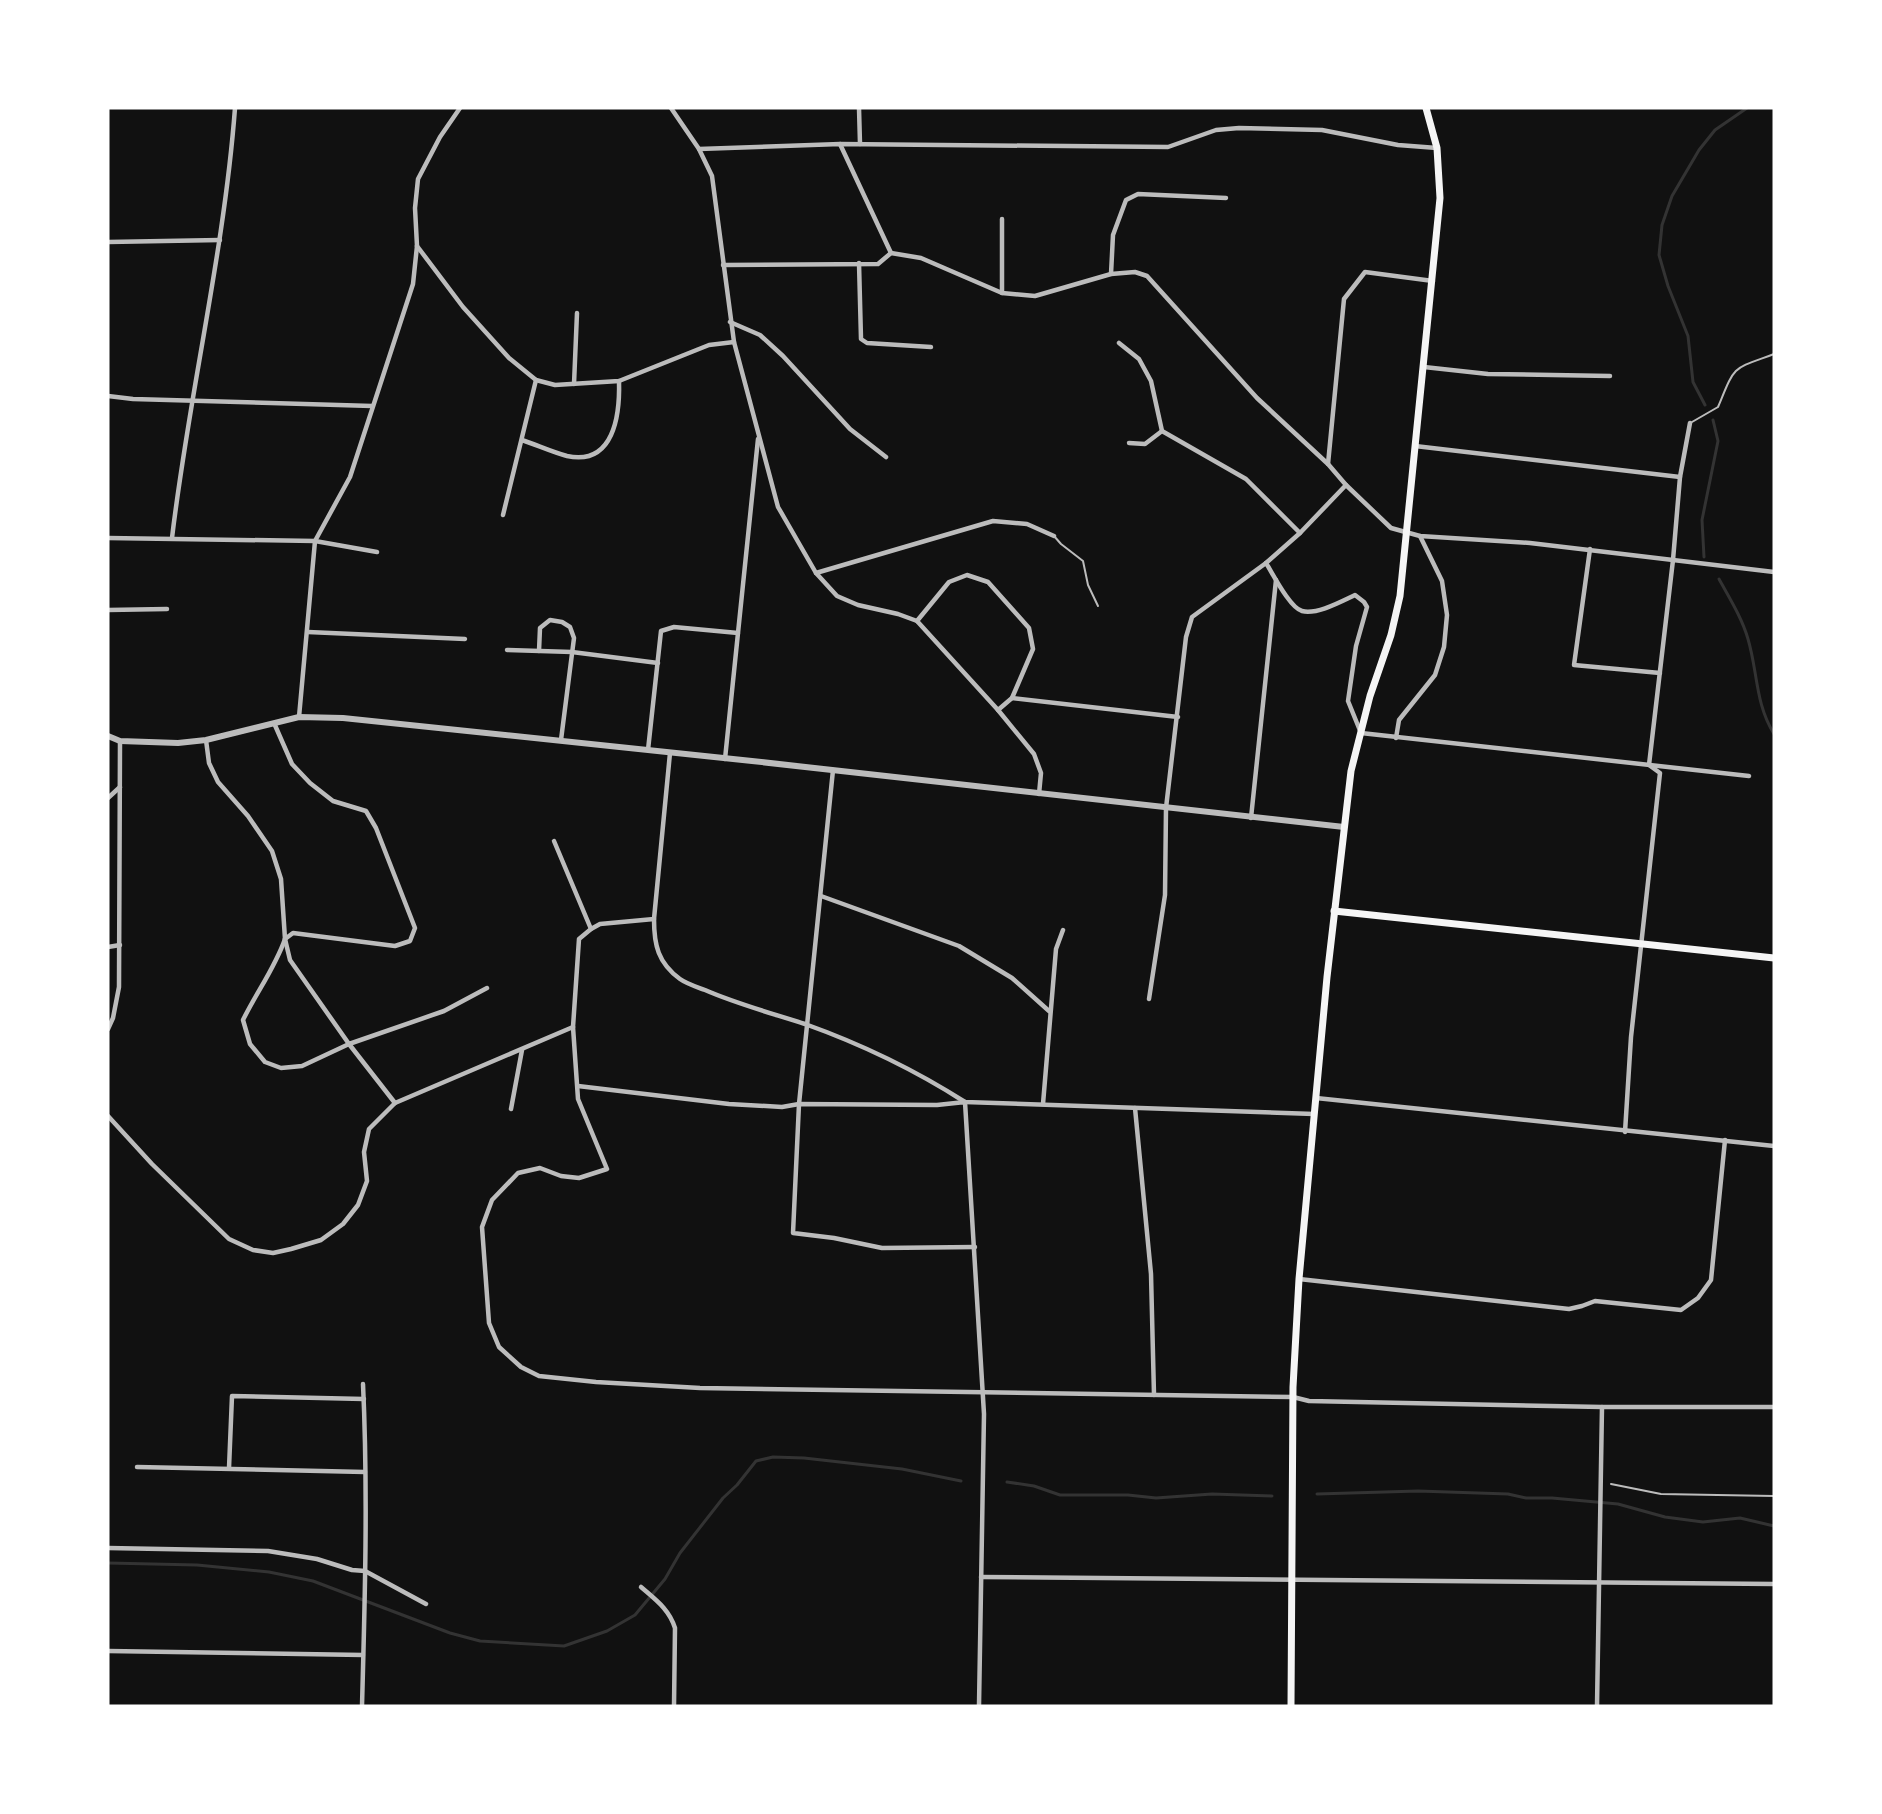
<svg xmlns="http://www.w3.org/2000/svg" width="1882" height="1814" font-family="Rubik,sans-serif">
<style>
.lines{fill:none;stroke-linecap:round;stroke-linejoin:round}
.stream{stroke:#333;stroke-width:3}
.service{stroke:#bcbcbc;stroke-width:2}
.minor{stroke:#bcbcbc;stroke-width:4.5}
.tertiary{stroke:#bcbcbc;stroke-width:6}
.secondary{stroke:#f5f5f5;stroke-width:7}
</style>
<rect width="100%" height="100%" fill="#111"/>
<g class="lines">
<g class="stream">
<path d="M1705 405 1693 382 1688 336 1668 286 1659 255 1662 225 1672 196 1699 150 1715 130 1747 108"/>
<path d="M1704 557 1702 520 1718 441 1713 420"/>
<path d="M1719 579C1730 599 1742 618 1748 639 1758 673 1755 703 1774 734"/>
<path d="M1007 1482 1034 1486 1060 1495H1128L1156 1498 1212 1494 1272 1496"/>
<path d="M1317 1494 1418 1491 1508 1494 1526 1498H1552L1618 1504 1665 1517 1703 1522 1740 1518 1774 1526"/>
<path d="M108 1563 197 1565 269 1572 313 1581 450 1633 480 1641 564 1646 607 1631 635 1615 665 1579 680 1553 723 1498 737 1485 756 1461 773 1457 804 1458 902 1469 961 1481"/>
</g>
<g class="service">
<path d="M1692 422 1718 407C1736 364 1731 370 1774 354"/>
<path d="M1054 536 1061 544 1083 561 1088 585 1098 606"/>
<path d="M1611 1484 1661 1494 1774 1496"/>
</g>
<g class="minor">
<path d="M671 108 699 149 712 176 734 342 778 507 816 573 837 596 858 605 898 614 917 621 998 710 1034 754 1041 773 1039 794"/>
<path d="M859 108 860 144"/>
<path d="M840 144 891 253"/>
<path d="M699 149 840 144 1168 147 1216 130 1239 128 1322 130 1398 145 1437 148"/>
<path d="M108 242 220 240"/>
<path d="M417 246 463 307 509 358 536 380 555 385 619 381 709 345 734 342"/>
<path d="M859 263 861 339 867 343 931 347"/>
<path d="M723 265 878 264 891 253 921 258 1002 293 1035 296 1111 274 1135 272 1147 276 1257 398 1328 464 1346 485 1391 528 1420 536 1530 543 1774 572"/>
<path d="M1111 274 1113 235 1126 200 1138 194 1226 198"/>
<path d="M1002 293V219"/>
<path d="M730 322 760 335 783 356 850 429 886 457"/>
<path d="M1119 343 1139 359 1151 381 1162 431 1246 479 1300 533"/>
<path d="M1424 367 1488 374 1610 376"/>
<path d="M574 384 577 313"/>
<path d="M108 396 133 399 372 406"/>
<path d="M522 440C537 445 552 452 567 456 614 466 620 415 619 381"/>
<path d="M1129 443 1145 444 1162 431"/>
<path d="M1415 446 1680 477"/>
<path d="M1328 464 1344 299 1365 272 1433 281"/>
<path d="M503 515 536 380"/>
<path d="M108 538 315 541 377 552"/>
<path d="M172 538C189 394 224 253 235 108"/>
<path d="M1590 549 1574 665 1660 673"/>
<path d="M1266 563C1273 574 1290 608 1302 611 1317 615 1342 601 1355 595L1364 602 1367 607 1356 646 1348 701 1361 733 1749 776"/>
<path d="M816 573 993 521 1027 524 1054 536"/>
<path d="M108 610 167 609"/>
<path d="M917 621 949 582 967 575 988 582 1029 628 1033 649 1012 698 998 710"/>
<path d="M308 632 465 639"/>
<path d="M507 650 572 652 658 663"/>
<path d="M539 651 540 628 550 620 562 622 570 627 574 638 561 740"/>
<path d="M1012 698 1178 717"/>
<path d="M299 717 315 541 350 477 413 284 417 246 415 208 418 179 440 137 460 108"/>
<path d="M274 723 292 764 310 783 333 801 366 811 376 828 415 928 410 941 395 946 293 933 285 939"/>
<path d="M1396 738 1399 720 1435 675 1444 647 1447 615 1442 581 1420 536"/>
<path d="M206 740 209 763 218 782 248 816 272 851 281 879 285 939 290 960 349 1044 395 1103"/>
<path d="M648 750 661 631 674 627 738 633"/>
<path d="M670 753 654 919C654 945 658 963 680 979 687 984 697 987 705 990 737 1004 771 1013 805 1024 861 1044 915 1070 965 1102L1314 1114"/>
<path d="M725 759 758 439"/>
<path d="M833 770 799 1104 793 1233 834 1238 882 1248 975 1247"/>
<path d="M108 798 120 787"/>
<path d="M1251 818 1276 580"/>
<path d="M554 841 591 929"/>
<path d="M821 896 959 946 1012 978 1049 1011"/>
<path d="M654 919 600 924 591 929 579 939 573 1027 578 1099 607 1169 579 1178 561 1176 540 1168 518 1173 492 1200 482 1227 489 1323 499 1347 521 1367 539 1376 596 1382 700 1388 1293 1397 1309 1401 1602 1407H1774"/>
<path d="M285 939C275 968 256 993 243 1020L250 1044 265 1062 281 1068 302 1066 349 1044 444 1011 487 988"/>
<path d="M108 947 120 945"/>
<path d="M1149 999 1165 895 1166 808 1186 637 1192 617 1266 563 1300 533 1346 485"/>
<path d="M108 1029 113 1018 119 987 120 741"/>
<path d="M578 1086 729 1104 782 1107 799 1104 937 1105 965 1102 984 1414 979 1706"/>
<path d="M1316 1098 1774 1146"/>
<path d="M1043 1104 1056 949 1063 930"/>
<path d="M1135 1108 1151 1274 1154 1395"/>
<path d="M511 1109 522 1050"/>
<path d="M108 1116 152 1164 229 1239 253 1250 273 1253 291 1249 321 1240 343 1224 358 1205 367 1181 364 1152 369 1129 395 1103 573 1027"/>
<path d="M1625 1132 1631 1037 1660 773 1649 765 1673 560 1680 477 1690 423"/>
<path d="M1299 1279 1569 1309 1582 1306 1595 1301 1681 1310 1698 1298 1711 1280 1725 1140"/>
<path d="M137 1467 365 1472"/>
<path d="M229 1468 232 1396 364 1399"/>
<path d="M108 1548 268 1551 317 1559 352 1570 365 1571 426 1604"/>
<path d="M981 1577 1774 1584"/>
<path d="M641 1587C656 1600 669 1609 675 1628L674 1706"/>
<path d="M108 1651 363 1655"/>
<path d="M362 1706C365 1599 368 1491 363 1384"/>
<path d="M1597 1706 1602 1407"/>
</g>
<path class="tertiary" d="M108 736 120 741 178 743 206 740 299 717 343 718 752 761 1344 827"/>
<g class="secondary">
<path d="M1334 911 1774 958"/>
<path d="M1291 1706 1293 1387 1299 1279 1327 977 1351 771 1370 696 1391 635 1400 596 1440 198 1437 148 1426 108"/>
</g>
</g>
<rect width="1882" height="1814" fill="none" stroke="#ffffff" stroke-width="219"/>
</svg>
